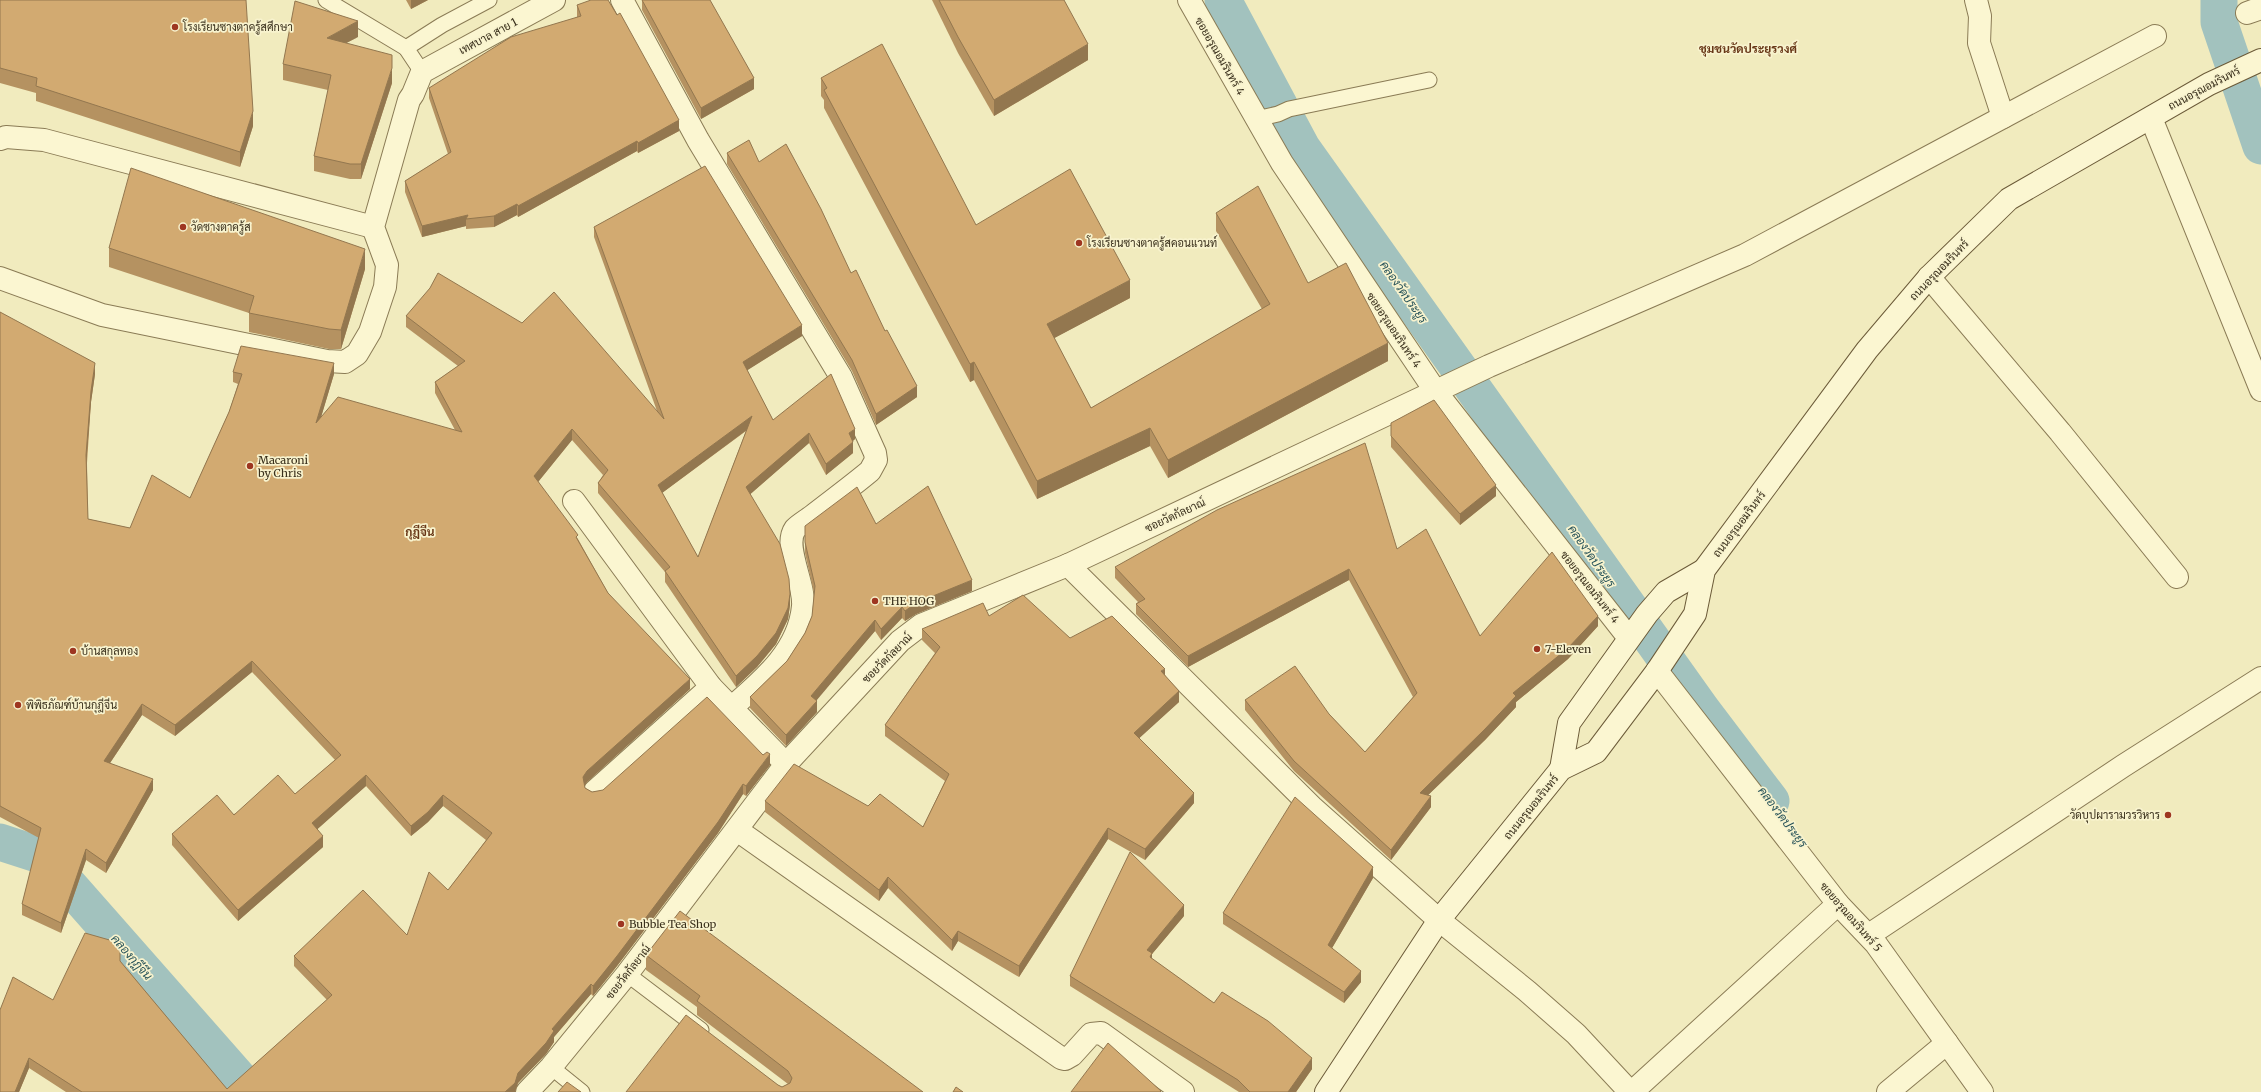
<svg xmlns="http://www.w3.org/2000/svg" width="2261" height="1092" font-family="Merriweather,Sarabun,serif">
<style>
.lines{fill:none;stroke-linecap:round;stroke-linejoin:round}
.canal{stroke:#a2c2be;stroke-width:37}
.lane-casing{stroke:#8a7b55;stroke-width:17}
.street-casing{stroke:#8a7b55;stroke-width:24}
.secondary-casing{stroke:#6c5b39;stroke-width:24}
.lane{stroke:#fbf6d1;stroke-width:15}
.street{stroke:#fbf6d1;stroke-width:22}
.secondary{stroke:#fbf6d1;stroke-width:22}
.wall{fill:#b59261;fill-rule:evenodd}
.shaded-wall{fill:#93774f}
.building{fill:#d2aa71;stroke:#93774f;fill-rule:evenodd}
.poi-dot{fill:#9e3621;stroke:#f8f3ce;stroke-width:1.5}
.labels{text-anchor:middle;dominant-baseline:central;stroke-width:3.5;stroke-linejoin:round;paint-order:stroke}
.poi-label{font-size:11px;fill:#392f1b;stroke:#f8f3ce;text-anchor:start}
.street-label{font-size:11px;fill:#392f1b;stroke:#f8f3ce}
.neighbourhood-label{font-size:12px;font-weight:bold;fill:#683717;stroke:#f8f3ce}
.water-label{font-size:12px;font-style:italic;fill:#29545a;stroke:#f8f3ce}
</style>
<rect width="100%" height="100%" fill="#f1ebbe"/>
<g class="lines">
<g class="canal">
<path d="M1223 0 1302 148 1702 710 1771 801"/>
<path d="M2219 0V22L2261 146"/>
<path d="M0 842 43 856 251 1092"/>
</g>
<defs>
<g id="lane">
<path d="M326 0 406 48"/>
<path d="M422 72 406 48 442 25 489 0"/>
<path d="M1256 119 1278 114 1289 109 1429 80"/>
<path d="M627 974 701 1030"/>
<path d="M551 1067 582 1092"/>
</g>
<g id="street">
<path d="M622 0 698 140 841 377 875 453 876 460 870 471C852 486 833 500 815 514 809 519 800 524 795 529 783 546 805 584 803 606 799 651 762 681 731 708"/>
<path d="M1189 0 1282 163 1436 392 1629 638"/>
<path d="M1976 0 1980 16 1979 43 2003 117"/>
<path d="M2247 13 2261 8"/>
<path d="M2151 118 2261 390"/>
<path d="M0 139 6 137 44 140 373 227"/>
<path d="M1929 277 2060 432 2177 577"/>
<path d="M0 278 102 315 327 361 345 362 357 354 370 332 385 287 387 265 373 227 409 100 413 94 422 72 554 0"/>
<path d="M574 501 711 687 786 764"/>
<path d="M1068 565 1313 808 1439 920 1527 991 1576 1034 1630 1092"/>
<path d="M1657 671 1838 904 1876 944 1982 1092"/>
<path d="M595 791 711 687"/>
<path d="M737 830 1061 1058 1065 1059 1072 1055 1091 1034 1101 1033 1183 1092"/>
<path d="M1869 935 2123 766 2261 678"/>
<path d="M527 1092 551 1067 627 974 786 764 900 641 921 625 1068 565 1489 366 1745 255 2155 36"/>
<path d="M1632 1092 1838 904"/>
<path d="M1888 1092 1947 1043"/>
</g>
<g id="secondary">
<path d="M1561 769 1569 723 1647 614 1666 592 1704 570"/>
<path d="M1326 1092 1439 920 1561 769 1596 752 1657 671 1695 614 1704 570 1867 350 1929 277 2009 199 2209 84 2261 60"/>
</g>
</defs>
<use href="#lane" class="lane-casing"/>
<use href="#street" class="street-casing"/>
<use href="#secondary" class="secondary-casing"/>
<use href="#lane" class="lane"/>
<use href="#street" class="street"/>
<use href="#secondary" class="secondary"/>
</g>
<g class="wall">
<path d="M0 0 253 126 240 167 36 101V93L0 83Z"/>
<path d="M406 0H428L411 9Z"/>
<path d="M642 0 754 89 701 119 642 10Z"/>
<path d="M932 0H1064L1088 60 994 116 958 53Z"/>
<path d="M577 5 679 131 638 153 637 151 518 217 517 215 494 227 466 229V226L422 237 405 192V181L448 154 429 98V88L577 17Z"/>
<path d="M358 37 346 43 392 83 361 179H350L314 171V156L328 90 283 80V64Z"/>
<path d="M821 78 976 225 1130 298 1054 338 1091 408 1262 309 1216 231V213L1308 283 1388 361 1168 478 1150 446 1037 499 974 380 970 382 824 108V100L821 96Z"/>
<path d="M727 153 759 162 851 273 885 331 917 397 876 425 852 371 727 164Z"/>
<path d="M594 227 802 336 747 370 773 420 855 439 853 441V453L826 475 809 443 750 494 790 605 788 619 776 644 757 667 736 687 665 582V572L598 493V483L603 475 572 440 538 482 578 539 608 593 690 689 587 782 585 785V788L592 792 770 765 746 796 743 794 718 833 617 966 593 996 591 994 554 1037V1042L546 1054 518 1083 515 1092H66L29 1068 19 1092H0L53 1000 120 961 227 1089 327 1000 294 966V956L407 935 448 890 486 840 443 806 428 822 411 836 366 786 317 829 323 847 238 921 172 845V834L295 794 335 760 252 672 175 736 142 715 110 763 153 790 106 873 86 860 61 933 22 915V904L39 838 0 817V312L95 374 91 402 87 463 88 519 130 528 190 498 229 412 238 384 233 382V372L334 374 321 417 455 430 435 393V382L458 366 406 327V316L657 411 594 237ZM746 431 698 557 662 493Z"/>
<path d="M109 248 365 269 341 349H329L249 332V313L109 267Z"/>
<path d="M1391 423 1496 496 1460 525 1391 447Z"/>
<path d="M876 524 972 591 916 614 905 621 902 618 881 640 875 631 816 700 817 712 786 746 750 708V697L787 661 805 633 812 616 814 593 805 553V526Z"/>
<path d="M1397 549 1480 636 1598 626 1568 659 1516 702V707L1485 740 1428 795 1431 807 1391 860 1294 771 1245 710V700L1329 714 1365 752 1413 697 1349 580 1188 667 1136 614V604L1138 602 1115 578V567Z"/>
<path d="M989 616 1070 638 1165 675 1179 702 1139 738 1194 803 1145 860 1108 839 1019 977 958 941 952 951 888 888 879 901 765 812V801L868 806 923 827 945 781 885 736V725L935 653 922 640V629Z"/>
<path d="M1373 878 1332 948 1361 982 1344 1003 1223 924V913Z"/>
<path d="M1184 916 1152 954V959L1214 1003 1312 1069 1296 1092H1239L1070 986V976Z"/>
<path d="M646 955 923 1092H626L778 1085 782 1087 788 1084 697 1015V1007L646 970Z"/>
</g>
<g class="shaded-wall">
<path d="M411 0H428L411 9Z"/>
<path d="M358 21V37L327 53V38Z"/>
<path d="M1088 44V60L994 116V100Z"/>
<path d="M392 68V83L361 179V164Z"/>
<path d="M754 78V89L701 119V108Z"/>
<path d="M253 111V126L240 167V152Z"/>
<path d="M679 120V131L638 153V143Z"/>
<path d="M637 141V151L518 217V206Z"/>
<path d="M517 204V215L494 227V216Z"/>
<path d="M468 215 466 219V226L422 237V226Z"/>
<path d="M365 249V269L341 349V330Z"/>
<path d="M1130 280V298L1047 342V324Z"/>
<path d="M802 325V336L743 373V362Z"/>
<path d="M1388 343V361L1168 478V460Z"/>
<path d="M974 362V380L970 382V364Z"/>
<path d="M95 363V374L91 402 86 466V455L91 391Z"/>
<path d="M334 363V374L316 434V423Z"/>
<path d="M917 386V397L876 425V414Z"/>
<path d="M752 416V426L658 496V485Z"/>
<path d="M1150 428V446L1037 499V481Z"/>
<path d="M572 429V440L534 487V476Z"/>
<path d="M855 429V439L849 444V433Z"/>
<path d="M809 433V443L746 498V487Z"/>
<path d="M853 442V453L826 475V464Z"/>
<path d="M1496 485V496L1460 525V514Z"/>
<path d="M1349 569V580L1188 667V656Z"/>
<path d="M972 580V591L916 614 905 621V611L916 603Z"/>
<path d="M790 594V605L788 619 776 644 757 667 736 687V676Z"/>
<path d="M902 607V618L881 640V629Z"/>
<path d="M1598 616V626L1568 659 1516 702V707L1485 740 1420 803V793L1513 693Z"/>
<path d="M875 620V631L811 707V696Z"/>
<path d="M252 661V672L175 736V725Z"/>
<path d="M1165 669V679L1161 671Z"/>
<path d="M690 679V689L587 782 583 788V777L587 771Z"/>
<path d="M1179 691V702L1134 743V733Z"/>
<path d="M817 701V712L786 746V735Z"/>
<path d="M142 704V715L104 772V761Z"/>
<path d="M770 754V765L746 796V786Z"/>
<path d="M366 775V786L312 834V823Z"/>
<path d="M153 779V790L106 873V863Z"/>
<path d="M743 784V794L718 833 617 966 593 996V986Z"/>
<path d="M1194 793V803L1145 860V849Z"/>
<path d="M443 795V806L428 822 411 836V826Z"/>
<path d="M1431 796V807L1391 860V850Z"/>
<path d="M1108 828V839L1019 977V966Z"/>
<path d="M323 836V847L238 921V910Z"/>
<path d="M86 849V860L61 933V923Z"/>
<path d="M1373 867V878L1328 955V945Z"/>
<path d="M888 877V888L879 901V890Z"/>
<path d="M1184 905V916L1152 954V964L1147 950Z"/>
<path d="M958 931V941L952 951V940Z"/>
<path d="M1361 971V982L1344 1003V992Z"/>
<path d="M591 984V994L554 1037V1042L546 1054 518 1083 515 1092H505L518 1073 552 1029Z"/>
<path d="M29 1058V1068L19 1092H15Z"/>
<path d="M1312 1058V1069L1296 1092H1288Z"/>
</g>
<g class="building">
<path d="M0 0H246L253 111 240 152 36 86 37 78 0 68Z"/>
<path d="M591 0H608L617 15 620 13 679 120 638 143 637 141 518 206 517 204 494 216 466 219 468 215 422 226 405 181 451 152 429 88 511 37 581 16 577 5Z"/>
<path d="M642 0H710L754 78 701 108Z"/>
<path d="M939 0H1064L1088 44 994 100 958 37Z"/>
<path d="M295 1 358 21 327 38 392 55V68L361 164H350L314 156 331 75 283 64Z"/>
<path d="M882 44 976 225 1070 169 1130 280 1047 324 1091 408 1270 304 1216 213 1258 186 1308 283 1346 263 1388 343 1168 460 1150 428 1037 481 974 362 970 364 824 90 827 88 821 78Z"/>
<path d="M749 140 759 162 786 144 821 209 851 273 856 270 885 331 887 330 917 386 876 414 852 360 727 153Z"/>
<path d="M705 166 802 325 743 362 773 420 831 374 855 429 849 433 853 442 826 464 809 433 746 487 780 544 789 579 790 594 788 608 776 633 757 656 736 676 665 571 670 567 598 483 608 470 572 429 534 476 578 535 576 537 608 593 690 679 587 771 583 777 585 788 592 792 603 790 707 697 763 755 767 752 770 754 746 786 743 784 718 822 617 956 593 986 591 984 552 1029 554 1031 546 1043 518 1073 515 1083 505 1092H82L29 1058 15 1092H0V1010L13 977 53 1000 85 933 120 943V961L227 1089 332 995 294 956 363 890 407 935 429 872 448 890 492 833 443 795 428 812 411 826 366 775 312 823 323 836 238 910 172 834 217 795 234 815 278 775 295 794 341 755 252 661 175 725 142 704 104 761 153 779 106 863 86 849 61 923 22 904 41 828 0 806V312L95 363 91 391 86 455 88 519 130 528 152 475 190 498 229 412 242 374 233 372 241 346 334 363 316 423 338 397 462 432 435 382 465 361 406 316 430 288 438 273 522 323 554 292 664 419 594 227ZM752 416 698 557 658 485Z"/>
<path d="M131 168 365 249 341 330 329 329 249 313 254 296 109 248Z"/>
<path d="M1434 400 1496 485 1460 514 1391 436V423Z"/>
<path d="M1365 443 1397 549 1426 529 1480 636 1552 552 1598 616 1568 648 1513 693 1516 696 1485 729 1420 793 1431 796 1391 850 1294 761 1245 700 1295 666 1329 714 1365 752 1417 693 1349 569 1188 656 1136 604 1145 599 1115 567 1217 510Z"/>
<path d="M928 486 972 580 916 603 905 611 902 607 881 629 875 620 811 696 817 701 786 735 750 697 787 661 805 633 812 616 815 586 805 542V526L857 487 876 524Z"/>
<path d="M1023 595 1070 638 1112 616 1165 669 1161 671 1179 691 1134 733 1194 793 1145 849 1108 828 1019 966 958 931 952 940 888 877 879 890 765 801 794 764 868 806 880 794 923 827 949 774 885 725 940 647 922 629 983 603 989 616Z"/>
<path d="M1295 797 1373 867 1328 945 1361 971 1344 992 1223 913Z"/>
<path d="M1130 852 1184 905 1147 950 1152 953 1150 957 1214 1003 1222 992 1268 1021 1312 1058 1288 1092H1250L1238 1080 1070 976Z"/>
<path d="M680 911 923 1092H626L686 1015 778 1085 782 1087 790 1083 792 1078 788 1071 697 1001 700 996 646 955Z"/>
<path d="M1108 1043 1161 1091 1160 1092H1071Z"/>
<path d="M567 1082 581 1092H558Z"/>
<path d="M956 1087 963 1092H953Z"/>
</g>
<g class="poi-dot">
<circle cx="175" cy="27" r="4"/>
<circle cx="183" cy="227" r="4"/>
<circle cx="1079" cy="243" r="4"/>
<circle cx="250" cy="466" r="4"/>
<circle cx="875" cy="601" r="4"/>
<circle cx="1537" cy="649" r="4"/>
<circle cx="73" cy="651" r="4"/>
<circle cx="18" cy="705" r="4"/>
<circle cx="2168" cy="815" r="4"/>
<circle cx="621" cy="924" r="4"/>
</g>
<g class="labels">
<g class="poi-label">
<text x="183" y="27">โรงเรียนซางตาครู้สศึกษา</text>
<text x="191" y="227">วัดซางตาครู้ส</text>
<text x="1087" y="243">โรงเรียนซางตาครู้สคอนแวนท์</text>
<text x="258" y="460">Macaroni<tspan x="258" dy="13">by Chris</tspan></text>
<text x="883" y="601">THE HOG</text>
<text x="1545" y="649">7-Eleven</text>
<text x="81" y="651">บ้านสกุลทอง</text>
<text x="26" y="705">พิพิธภัณฑ์บ้านกุฎีจีน</text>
<text x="2160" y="815" text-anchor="end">วัดบุปผารามวรวิหาร</text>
<text x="629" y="924">Bubble Tea Shop</text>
</g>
<g class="street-label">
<text transform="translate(488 36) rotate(-28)">เทศบาล สาย 1</text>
<text transform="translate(1220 56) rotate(60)">ซอยอรุณอมรินทร์ 4</text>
<text transform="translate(2204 88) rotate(-28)">ถนนอรุณอมรินทร์</text>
<text transform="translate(1939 270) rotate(-46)">ถนนอรุณอมรินทร์</text>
<text transform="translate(1394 330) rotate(56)">ซอยอรุณอมรินทร์ 4</text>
<text transform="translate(1175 515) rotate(-25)">ซอยวัดกัลยาณ์</text>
<text transform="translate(1739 524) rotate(-53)">ถนนอรุณอมรินทร์</text>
<text transform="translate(1590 587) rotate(52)">ซอยอรุณอมรินทร์ 4</text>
<text transform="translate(887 658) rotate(-45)">ซอยวัดกัลยาณ์</text>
<text transform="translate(1531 807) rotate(-51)">ถนนอรุณอมรินทร์</text>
<text transform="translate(1851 917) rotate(49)">ซอยอรุณอมรินทร์ 5</text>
<text transform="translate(628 972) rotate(-52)">ซอยวัดกัลยาณ์</text>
</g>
<g class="neighbourhood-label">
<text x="1748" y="48">ชุมชนวัดประยุรวงศ์</text>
<text x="420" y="531">กุฎีจีน</text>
</g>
<g class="water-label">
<text transform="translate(1404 292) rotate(55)">คลองวัดประยูร</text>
<text transform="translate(1592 556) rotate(55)">คลองวัดประยูร</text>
<text transform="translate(1783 817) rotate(53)">คลองวัดประยูร</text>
<text transform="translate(132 957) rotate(49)">คลองกุฎีจีน</text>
</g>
</g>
</svg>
